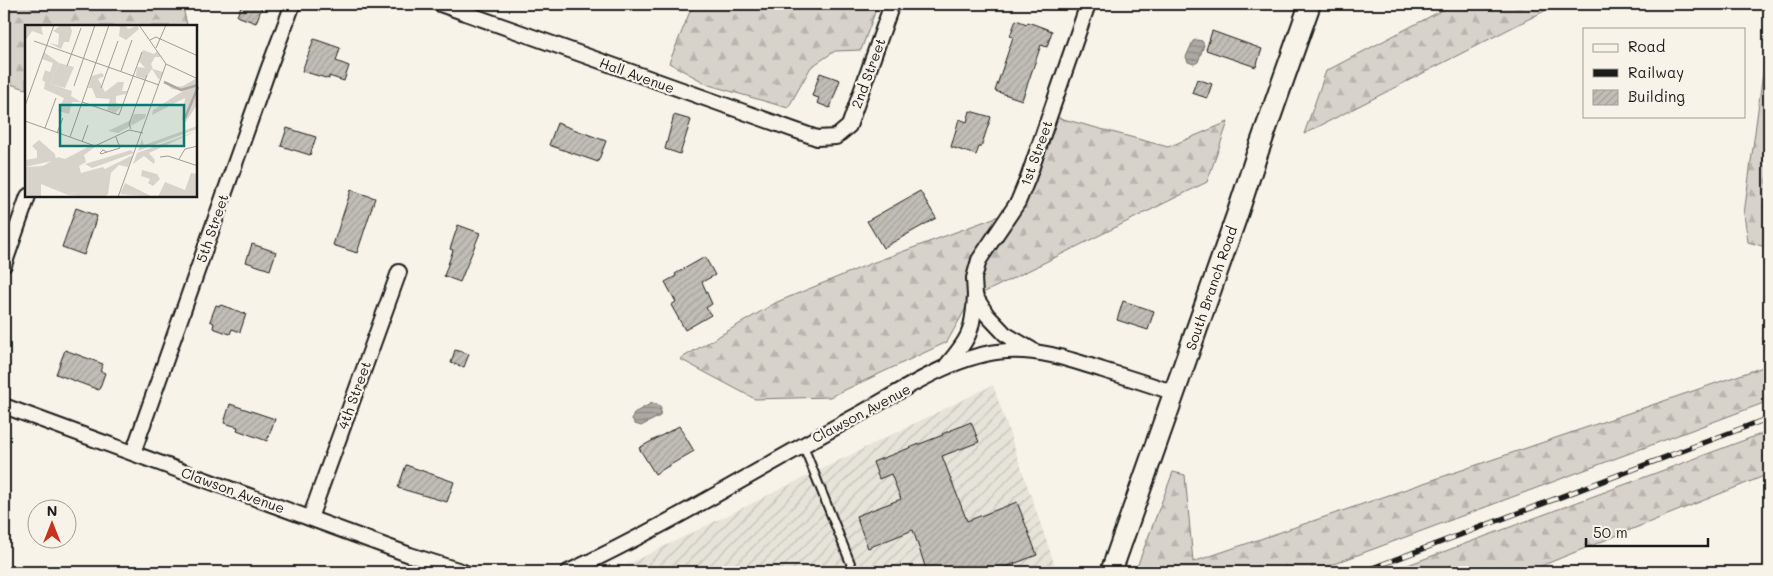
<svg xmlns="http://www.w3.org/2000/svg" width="1773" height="576" font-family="Mali,sans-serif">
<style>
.industrial{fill:url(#industrial-furrows)}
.forest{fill:url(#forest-firs);stroke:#7a7874}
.water{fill:url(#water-rules);stroke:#72716c}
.building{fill:url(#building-hatch);stroke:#1c1c1c}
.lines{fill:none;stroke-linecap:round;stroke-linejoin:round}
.lane-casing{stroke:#1c1c1c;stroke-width:11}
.street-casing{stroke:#1c1c1c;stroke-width:18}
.secondary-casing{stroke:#1c1c1c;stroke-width:24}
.lane{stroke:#f7f3e8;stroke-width:7}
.street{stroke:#f7f3e8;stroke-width:14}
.secondary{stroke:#f7f3e8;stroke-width:20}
.rail-casing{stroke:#1c1c1c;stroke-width:5.5}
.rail{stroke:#f7f3e8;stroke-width:4;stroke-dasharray:11;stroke-linecap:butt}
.labels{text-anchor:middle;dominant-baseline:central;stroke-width:4.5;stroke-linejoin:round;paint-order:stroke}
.street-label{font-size:14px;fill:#1c1c1c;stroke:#f7f3e8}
.inset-river{fill:none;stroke:#aca9a2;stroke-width:2.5}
.inset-road{fill:none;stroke:#9f9d96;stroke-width:1}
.view{fill:#0f766e;fill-opacity:0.15;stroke:#0f766e;stroke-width:2.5}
.inset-edge{fill:none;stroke:#1c1c1c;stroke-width:2.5}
</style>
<defs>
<pattern id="industrial-furrows" width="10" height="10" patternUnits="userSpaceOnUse" patternTransform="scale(1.25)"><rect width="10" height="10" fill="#e6e3d9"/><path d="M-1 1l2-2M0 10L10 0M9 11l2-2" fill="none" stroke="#c5c2ba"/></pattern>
<pattern id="forest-firs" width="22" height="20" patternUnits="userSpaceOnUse" patternTransform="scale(1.25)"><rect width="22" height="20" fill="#d7d3cb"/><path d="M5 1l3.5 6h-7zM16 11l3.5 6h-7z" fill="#b8b5ae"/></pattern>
<pattern id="water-rules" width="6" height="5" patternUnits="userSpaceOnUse" patternTransform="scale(1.25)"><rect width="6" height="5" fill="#aca9a2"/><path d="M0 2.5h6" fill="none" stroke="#8b8983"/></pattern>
<pattern id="building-hatch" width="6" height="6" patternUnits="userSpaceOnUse" patternTransform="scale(1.25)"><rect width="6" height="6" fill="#c0beb5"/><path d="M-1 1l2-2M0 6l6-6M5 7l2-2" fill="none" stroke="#a4a39b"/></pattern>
</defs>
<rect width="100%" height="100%" fill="#f7f3e8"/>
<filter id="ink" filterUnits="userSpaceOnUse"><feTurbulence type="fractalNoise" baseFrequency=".02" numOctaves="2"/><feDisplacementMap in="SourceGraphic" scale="10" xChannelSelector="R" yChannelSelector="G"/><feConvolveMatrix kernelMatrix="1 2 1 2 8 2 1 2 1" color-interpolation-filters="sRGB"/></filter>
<g filter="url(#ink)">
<path class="industrial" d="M993 385 1057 572H612Z"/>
<g class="forest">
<path d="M8 4H182L187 25 186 26H26V89L4 82V13Z"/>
<path d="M693 4H863L877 7 861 50 835 51 811 67 788 108 709 85 669 63Z"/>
<path d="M1454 4H1558L1304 134 1326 71Z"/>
<path d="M1769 28V248L1748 242 1744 214Z"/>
<path d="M1052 116 1168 147 1228 122 1207 182 971 299 947 342 830 397 755 399 680 359 777 302 872 263 1018 209Z"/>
<path d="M1769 365V401L1312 572H1135L1173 472 1185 475 1193 562Z"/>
<path d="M1769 431V474L1526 572H1389Z"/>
</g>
<g class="water">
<path d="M1197 40 1202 41 1204 45 1198 62 1194 64 1188 62 1186 57 1193 41Z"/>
<path d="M652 403 659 405 661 409 660 416 641 426 635 424 632 419 634 413Z"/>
</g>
<g class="building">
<path d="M242 4H263L256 23 237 16Z"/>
<path d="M1016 20 1027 24 1028 22 1052 31 1047 47 1041 45 1022 100 995 91 1013 37 1010 36Z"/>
<path d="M1212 31 1262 49 1256 67 1206 50Z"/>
<path d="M314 39 340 48 336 61 349 66 344 81 329 76V79L302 71Z"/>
<path d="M820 73 840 80 830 108 817 103 819 98 812 96Z"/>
<path d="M1197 79 1212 84 1207 98 1192 93Z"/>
<path d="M970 111 991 117 981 147H979L976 155 951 147 959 119 967 122Z"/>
<path d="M674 115 691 120 680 154 665 149Z"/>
<path d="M557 123 606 141 598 162 549 145Z"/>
<path d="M287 128 316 137 310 155 281 146Z"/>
<path d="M351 190 375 198 357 253 333 245Z"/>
<path d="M920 191 936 218 883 248 867 221Z"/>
<path d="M76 208 97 216 84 255 62 247Z"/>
<path d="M458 225 480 233 460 282 444 276 453 250 450 249Z"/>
<path d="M252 244 276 252 270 270 246 262Z"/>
<path d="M705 257 715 275 702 282 712 304 706 308 711 315 685 330 671 305 676 302 665 282 676 276 675 274Z"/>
<path d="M1123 301 1154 311 1148 330 1117 320Z"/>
<path d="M216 305 220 306 221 305 246 314 240 332 232 329 230 334 213 328 214 323 210 321Z"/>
<path d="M65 350 103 364 100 371 105 373 99 390 56 374Z"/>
<path d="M455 350 469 354 464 367 451 363Z"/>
<path d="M230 404 275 419 267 441 237 430 238 427 224 423Z"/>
<path d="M971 422 979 442 942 456 967 521 1017 502 1037 555 992 572H927L913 530 868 548 856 516 901 499 891 474 879 479 873 462 943 435 942 434Z"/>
<path d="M679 426 694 451 655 474 639 448Z"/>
<path d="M406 465 454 482 447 502 398 488Z"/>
</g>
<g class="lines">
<defs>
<path id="lane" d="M803 445 854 572"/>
<g id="street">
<path d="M440 4 817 138 836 137 849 126 892 4"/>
<path d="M4 265 28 196"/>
<path d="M1034 351 1005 334 987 315 975 296 974 278 979 260 1018 202 1028 178 1088 4"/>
<path d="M946 366C969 339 973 332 975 296"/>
<path d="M4 406 410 555 464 572"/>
<path d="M133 453 268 70 293 4"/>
<path d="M310 518 399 272"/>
<path d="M568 572C667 526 760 468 856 416 902 391 954 354 1007 351 1041 349 1071 360 1103 370 1127 377 1151 385 1175 393"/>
</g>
<path id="secondary" d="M1111 572 1237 215 1256 157 1310 4"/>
</defs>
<use href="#lane" class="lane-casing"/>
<use href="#street" class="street-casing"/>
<use href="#secondary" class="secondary-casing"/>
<use href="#lane" class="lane"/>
<use href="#street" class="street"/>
<use href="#secondary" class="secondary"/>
<defs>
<path id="rail" d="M1362 572 1769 418"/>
</defs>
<use href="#rail" class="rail-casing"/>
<use href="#rail" class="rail"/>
</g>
</g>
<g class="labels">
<g class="street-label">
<text transform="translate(868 73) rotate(-70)">2nd Street</text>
<text transform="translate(637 75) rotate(20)">Hall Avenue</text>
<text transform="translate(1036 153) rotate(-70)">1st Street</text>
<text transform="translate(212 228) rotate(-71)">5th Street</text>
<text transform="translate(1211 288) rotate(-71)">South Branch Road</text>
<text transform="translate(354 395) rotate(-70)">4th Street</text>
<text transform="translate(861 413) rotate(-28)">Clawson Avenue</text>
<text transform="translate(233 490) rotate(20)">Clawson Avenue</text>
</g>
</g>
<g transform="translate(25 25)">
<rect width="172" height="172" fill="#f7f3e8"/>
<path d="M14 115 30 129 31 135 0 142V135L12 133V126L7 121ZM76 146 79 147 62 172 43 170 51 167Z" fill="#d7d3cb"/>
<path d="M0 0H16L18 10 7 6 0 16ZM36 0H45L47 6 44 17H39L36 24 24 18 33 20 34 9 28 6ZM90 0H100L103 4 112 1 114 4 101 15 94 11 95 2ZM118 25 129 29 132 26 136 32H130L126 39 128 44 138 47 134 55 127 44 120 54 111 51 112 42 120 43 114 36ZM19 27 34 38 25 59 47 66 46 71 56 77H47L44 89 33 86 39 73 19 64 20 57 17 55 20 45 25 47 28 38 17 34ZM77 48 79 51 73 54 80 67 93 57H99L97 66H102L101 69 91 71V78L97 81 90 88 82 85 85 74 71 73 67 63H63L67 51ZM172 53V80L160 98 157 95 160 73 127 90 128 85 158 66 147 64 138 56 148 62 158 61ZM109 89H121L120 93 93 108 83 106 106 95ZM172 101V104L113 126 117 114 119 120ZM172 106 124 128 130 135 129 139 119 131 108 139 112 128ZM65 121 70 122 59 130 61 137 54 141 56 148 78 142 80 144 108 130 103 142 94 140 86 148 83 169 79 172H62L76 146 57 171 51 167 43 170 16 159V172L0 171V142L18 141 33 132 40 134ZM106 125 109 128 67 143 60 139ZM117 145 132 149 135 154 128 161 123 158 125 154 116 151ZM166 148 172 149V172H133L140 157 160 165Z" fill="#d7d3cb"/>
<path d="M34 38 49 42 40 63 25 59ZM100 158 128 172 95 169Z" fill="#d7d3cb"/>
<path class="inset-river" d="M139 57 156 65 173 60M160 93 173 62"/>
<path class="inset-road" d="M125 15 131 12 173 31M9 16 134 60M131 23 141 0M141 39 173 54M42 41 56 3M96 46 107 15M49 61 70 0M76 63 93 16M57 77 94 90 117 27M0 81 29 0M0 96 70 121 104 105 118 108M20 103 31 73M106 104 104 99 122 50M32 108 38 93M45 112 84 0M57 117 63 100M82 127 78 125 75 128 76 129 82 127 95 123 91 112M135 132 143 131 173 141M154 134 160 124 173 121M93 172 141 39 114 0"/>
<path class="view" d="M35 80H159V121H35Z"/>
<rect width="172" height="172" class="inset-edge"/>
</g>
<rect width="1773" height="576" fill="none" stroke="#f7f3e8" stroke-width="20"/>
<rect x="10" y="10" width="1753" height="556" fill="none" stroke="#1c1c1c" stroke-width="2" filter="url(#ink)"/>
<rect x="1583" y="28" width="162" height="90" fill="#f7f3e8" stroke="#9f9d96"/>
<rect x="1593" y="44" width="25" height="8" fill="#f7f3e8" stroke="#9f9d96"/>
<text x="1628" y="52" font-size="15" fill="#1c1c1c">Road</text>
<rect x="1593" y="69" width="25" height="8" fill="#1c1c1c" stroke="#9f9d96"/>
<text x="1628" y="78" font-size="15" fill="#1c1c1c">Railway</text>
<rect x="1593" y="90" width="25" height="15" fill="url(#building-hatch)" stroke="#9f9d96"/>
<text x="1628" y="102" font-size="15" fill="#1c1c1c">Building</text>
<g transform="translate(52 524)"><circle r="24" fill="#f7f3e8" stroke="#9f9d96"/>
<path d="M0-4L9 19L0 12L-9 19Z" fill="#c8321e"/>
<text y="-8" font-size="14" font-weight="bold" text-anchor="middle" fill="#1c1c1c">N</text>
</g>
<path d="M1586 538v8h122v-8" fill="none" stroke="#1c1c1c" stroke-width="2.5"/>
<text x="1593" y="538" font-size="15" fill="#1c1c1c" stroke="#f7f3e8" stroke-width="4" paint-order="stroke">50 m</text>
</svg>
